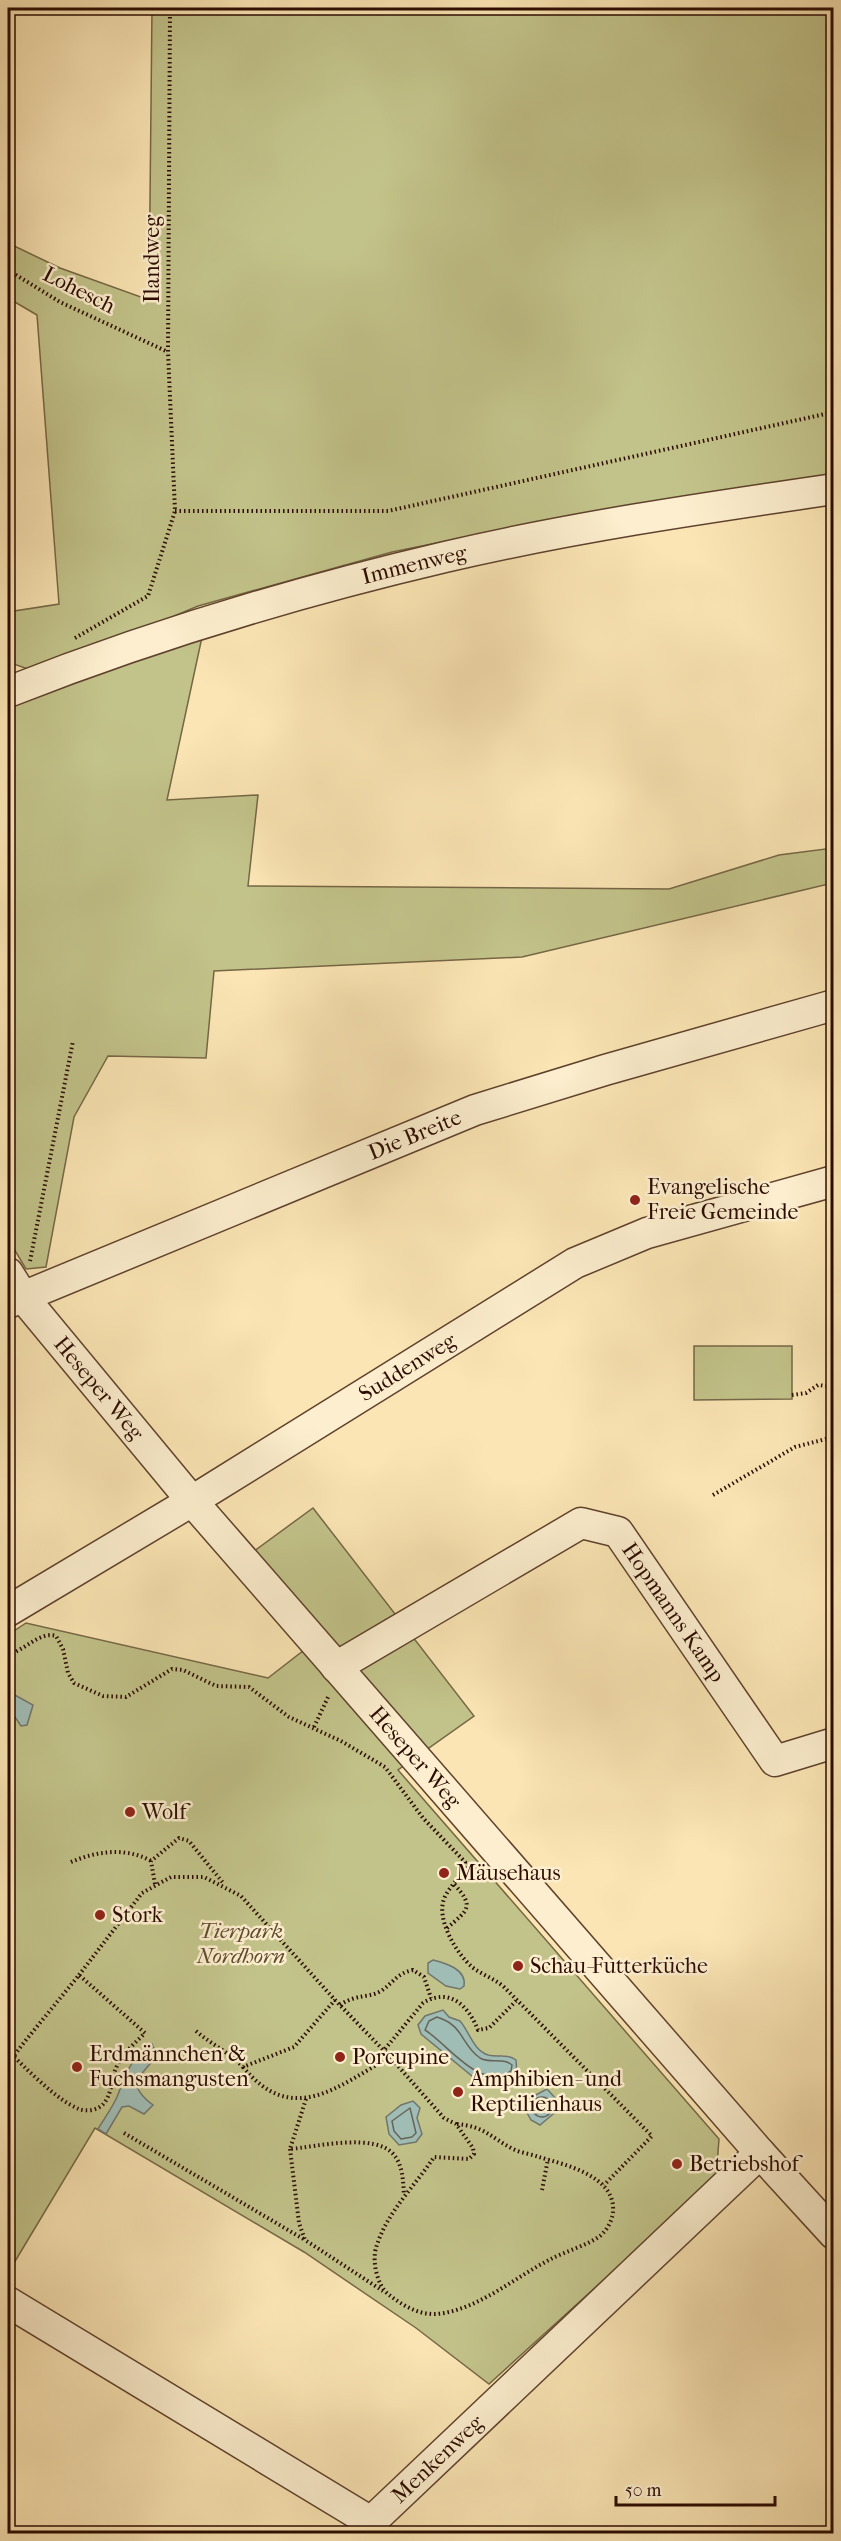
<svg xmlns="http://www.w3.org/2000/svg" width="841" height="2541" font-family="'IM FELL French Canon',serif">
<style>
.green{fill:#c2c38a;stroke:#766745;stroke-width:1.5}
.water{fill:#a0bdb5;stroke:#71766d;stroke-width:1.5}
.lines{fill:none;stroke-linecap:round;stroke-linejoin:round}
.shore{stroke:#66645a;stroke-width:1.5}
.minor-casing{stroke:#5f422d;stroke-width:33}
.path{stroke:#2b0b00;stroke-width:4;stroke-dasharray:1.5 3;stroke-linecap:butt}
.minor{stroke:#fceece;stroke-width:30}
.poi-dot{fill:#8f2418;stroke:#fceece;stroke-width:2}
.labels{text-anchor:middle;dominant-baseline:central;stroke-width:5;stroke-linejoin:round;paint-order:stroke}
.street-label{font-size:22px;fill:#2b0b00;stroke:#fceece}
.poi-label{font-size:22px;fill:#2b0b00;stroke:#fceece;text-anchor:start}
.park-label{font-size:22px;font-style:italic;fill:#604b30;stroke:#fceece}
</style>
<rect width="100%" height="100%" fill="#fbe5b4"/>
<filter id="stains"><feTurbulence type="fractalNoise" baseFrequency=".00333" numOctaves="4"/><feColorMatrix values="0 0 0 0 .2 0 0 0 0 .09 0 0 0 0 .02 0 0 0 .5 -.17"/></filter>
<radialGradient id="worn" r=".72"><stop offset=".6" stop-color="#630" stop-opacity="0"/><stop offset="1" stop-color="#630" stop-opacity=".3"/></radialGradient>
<g class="green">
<path d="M152 8H833V477L591 512 392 552 198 606 39 673 8 662V612L59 604 37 315 8 298V243L60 268 149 300Z"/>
<path d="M202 637 167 800 258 795 248 886 669 889 779 855 833 848V883L522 957 214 971 206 1058 108 1056 74 1117 46 1267 26 1269 8 1239V707L95 672Z"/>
<path d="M694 1346H792V1399L694 1400Z"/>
<path d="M313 1508 474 1716 398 1770 719 2139 716 2178 489 2384 416 2328 304 2252 95 2128 8 2273V1635L26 1623 268 1678 304 1650 250 1554Z"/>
</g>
<g class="water">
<path d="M13 1694 33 1705 27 1725 21 1726 11 1711Z"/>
<path d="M433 1960C445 1963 467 1969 464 1986L460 1989 446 1986 428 1973V1963Z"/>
<path d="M443 2010 449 2017 460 2021C469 2031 473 2050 488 2055 498 2058 506 2053 516 2060L517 2075 496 2083 478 2081 421 2034 418 2025 425 2016Z"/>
<path d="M152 2044 157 2055C141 2077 124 2083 153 2105L144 2114 129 2106 122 2107 106 2134 98 2129C104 2119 112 2108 117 2097 127 2071 129 2061 152 2044Z"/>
<path d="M547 2089 558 2101 559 2109 540 2125 531 2120 526 2111 530 2098Z"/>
<path d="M413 2101 420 2108 417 2118 422 2134 416 2142 399 2145 389 2134 386 2117 401 2105Z"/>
</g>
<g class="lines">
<g class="shore">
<path d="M437 2017C465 2026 460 2044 480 2058 490 2064 503 2057 512 2065L511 2071C479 2091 450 2046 425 2030L429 2021Z"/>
<circle cx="542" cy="2107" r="10"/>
<path d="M410 2108 416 2133 412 2137 401 2139 394 2131 392 2121Z"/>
</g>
<defs>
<g id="minor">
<path id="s1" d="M8 692C150 636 296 592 445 557 573 527 704 508 834 489"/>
<path id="s2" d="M8 1273 23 1297 192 1501 760 2153 834 2234"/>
<path id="s3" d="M8 1303 475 1110 605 1070 834 1005"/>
<path id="s4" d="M8 1611 192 1501 575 1263 647 1233 834 1181"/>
<path id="s5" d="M336 1667 581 1523 618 1532 775 1761 834 1743"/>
<path id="s6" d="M8 2302 371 2522 760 2153"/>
</g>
</defs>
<use href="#minor" class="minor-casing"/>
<g class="path">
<path d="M8 270 60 302 168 352"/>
<path d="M175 511H388L834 412"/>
<path d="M75 638 148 596 175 511 168 352 170 8"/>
<path d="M30 1261 73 1041"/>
<path d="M792 1395 806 1393 818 1385 834 1387"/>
<path d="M713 1495 795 1447 834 1437"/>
<path d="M8 1655C25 1650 40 1631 56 1636L63 1649 68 1673 74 1683 103 1696 126 1697 172 1669 183 1670 216 1686 249 1687 289 1717 341 1741 385 1767 423 1818 465 1862V1868C459 1879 448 1888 444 1899 436 1920 457 1954 472 1967 482 1975 494 1978 504 1987L652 2136 604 2185"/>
<path d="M314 1727 329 1695"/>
<path d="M71 1862C97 1851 126 1847 151 1861"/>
<path d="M155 1884 151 1861 179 1838 189 1841 224 1884"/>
<path d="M447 1928C468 1910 475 1907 454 1884"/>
<path d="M79 1975 142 1893 171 1877H204L241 1896 335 2000 390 2057"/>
<path d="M340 2005C356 1994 369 1998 381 1991 393 1983 397 1973 413 1970L424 1977 431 1998"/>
<path d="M196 2031C212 2045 229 2052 243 2067L294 2047 335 2000"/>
<path d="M385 2049 423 2003C449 1987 468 2005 478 2030L489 2028 516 2001"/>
<path d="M8 2051C26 2068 56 2100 79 2109 87 2112 99 2110 104 2103 112 2094 111 2079 116 2068 122 2054 134 2044 145 2033L79 1975 22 2045 8 2064"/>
<path d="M243 2067C292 2127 337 2087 390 2057L444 2118 456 2124 473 2148 474 2154 469 2159 434 2157C415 2186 386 2213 376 2248 372 2261 377 2285 388 2294 402 2305 418 2315 437 2314 478 2310 515 2277 551 2259 566 2251 586 2246 600 2236 607 2230 612 2221 613 2212 616 2176 566 2165 539 2157 531 2154 521 2153 513 2149 490 2137 484 2126 456 2124"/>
<path d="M306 2099 290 2149C315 2147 376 2132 394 2155 403 2166 403 2181 404 2195"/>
<path d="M124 2133 305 2240"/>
<path d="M290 2149 299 2223 305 2240 383 2291"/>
<path d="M542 2190 548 2159"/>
</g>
<use href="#minor" class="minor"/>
</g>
<g class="poi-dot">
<circle cx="635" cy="1200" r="6"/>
<circle cx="130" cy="1812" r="6"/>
<circle cx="444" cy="1873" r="6"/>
<circle cx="100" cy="1915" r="6"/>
<circle cx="518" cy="1966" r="6"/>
<circle cx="340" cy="2057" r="6"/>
<circle cx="77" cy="2067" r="6"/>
<circle cx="458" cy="2092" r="6"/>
<circle cx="677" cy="2164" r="6"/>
</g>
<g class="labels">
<g class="street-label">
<text transform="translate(152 259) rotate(-90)">Ilandweg</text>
<text transform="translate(79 290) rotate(27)">Lohesch</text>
<text stroke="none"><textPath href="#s1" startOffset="426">Immenweg</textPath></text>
<text stroke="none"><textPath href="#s3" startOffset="440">Die Breite</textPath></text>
<text stroke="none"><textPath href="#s4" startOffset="468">Suddenweg</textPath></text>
<text stroke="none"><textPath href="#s2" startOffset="147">Heseper Weg</textPath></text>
<text stroke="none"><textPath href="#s5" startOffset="420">Hopmanns Kamp</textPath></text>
<text stroke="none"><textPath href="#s2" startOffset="633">Heseper Weg</textPath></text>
<text stroke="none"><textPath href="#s6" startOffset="516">Menkenweg</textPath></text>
</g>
<g class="poi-label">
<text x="647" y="1187">Evangelische<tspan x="647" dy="25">Freie Gemeinde</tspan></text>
<text x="142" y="1812">Wolf</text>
<text x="456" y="1873">Mäusehaus</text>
<text x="112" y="1915">Stork</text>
<text x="530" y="1966">Schau-Futterküche</text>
<text x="89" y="2054">Erdmännchen &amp;<tspan x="89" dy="25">Fuchsmangusten</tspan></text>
<text x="352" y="2057">Porcupine</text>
<text x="470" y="2079">Amphibien- und<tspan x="470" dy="25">Reptilienhaus</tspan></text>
<text x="689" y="2164">Betriebshof</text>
</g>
<g class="park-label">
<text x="241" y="1931">Tierpark<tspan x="241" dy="25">Nordhorn</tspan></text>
</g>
</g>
<rect width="841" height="2541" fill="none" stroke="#fbe5b4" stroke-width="30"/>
<rect x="9" y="9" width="823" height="2523" fill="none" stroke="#2b0b00" stroke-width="3"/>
<rect x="15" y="15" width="811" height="2511" fill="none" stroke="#2b0b00" stroke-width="1.5"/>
<path d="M616 2496v9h159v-9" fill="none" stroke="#2b0b00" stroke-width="3"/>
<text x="625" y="2496" font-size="18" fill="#2b0b00" stroke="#fceece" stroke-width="4.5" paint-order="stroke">50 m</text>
<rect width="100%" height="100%" filter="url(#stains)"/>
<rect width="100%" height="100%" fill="url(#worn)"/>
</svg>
